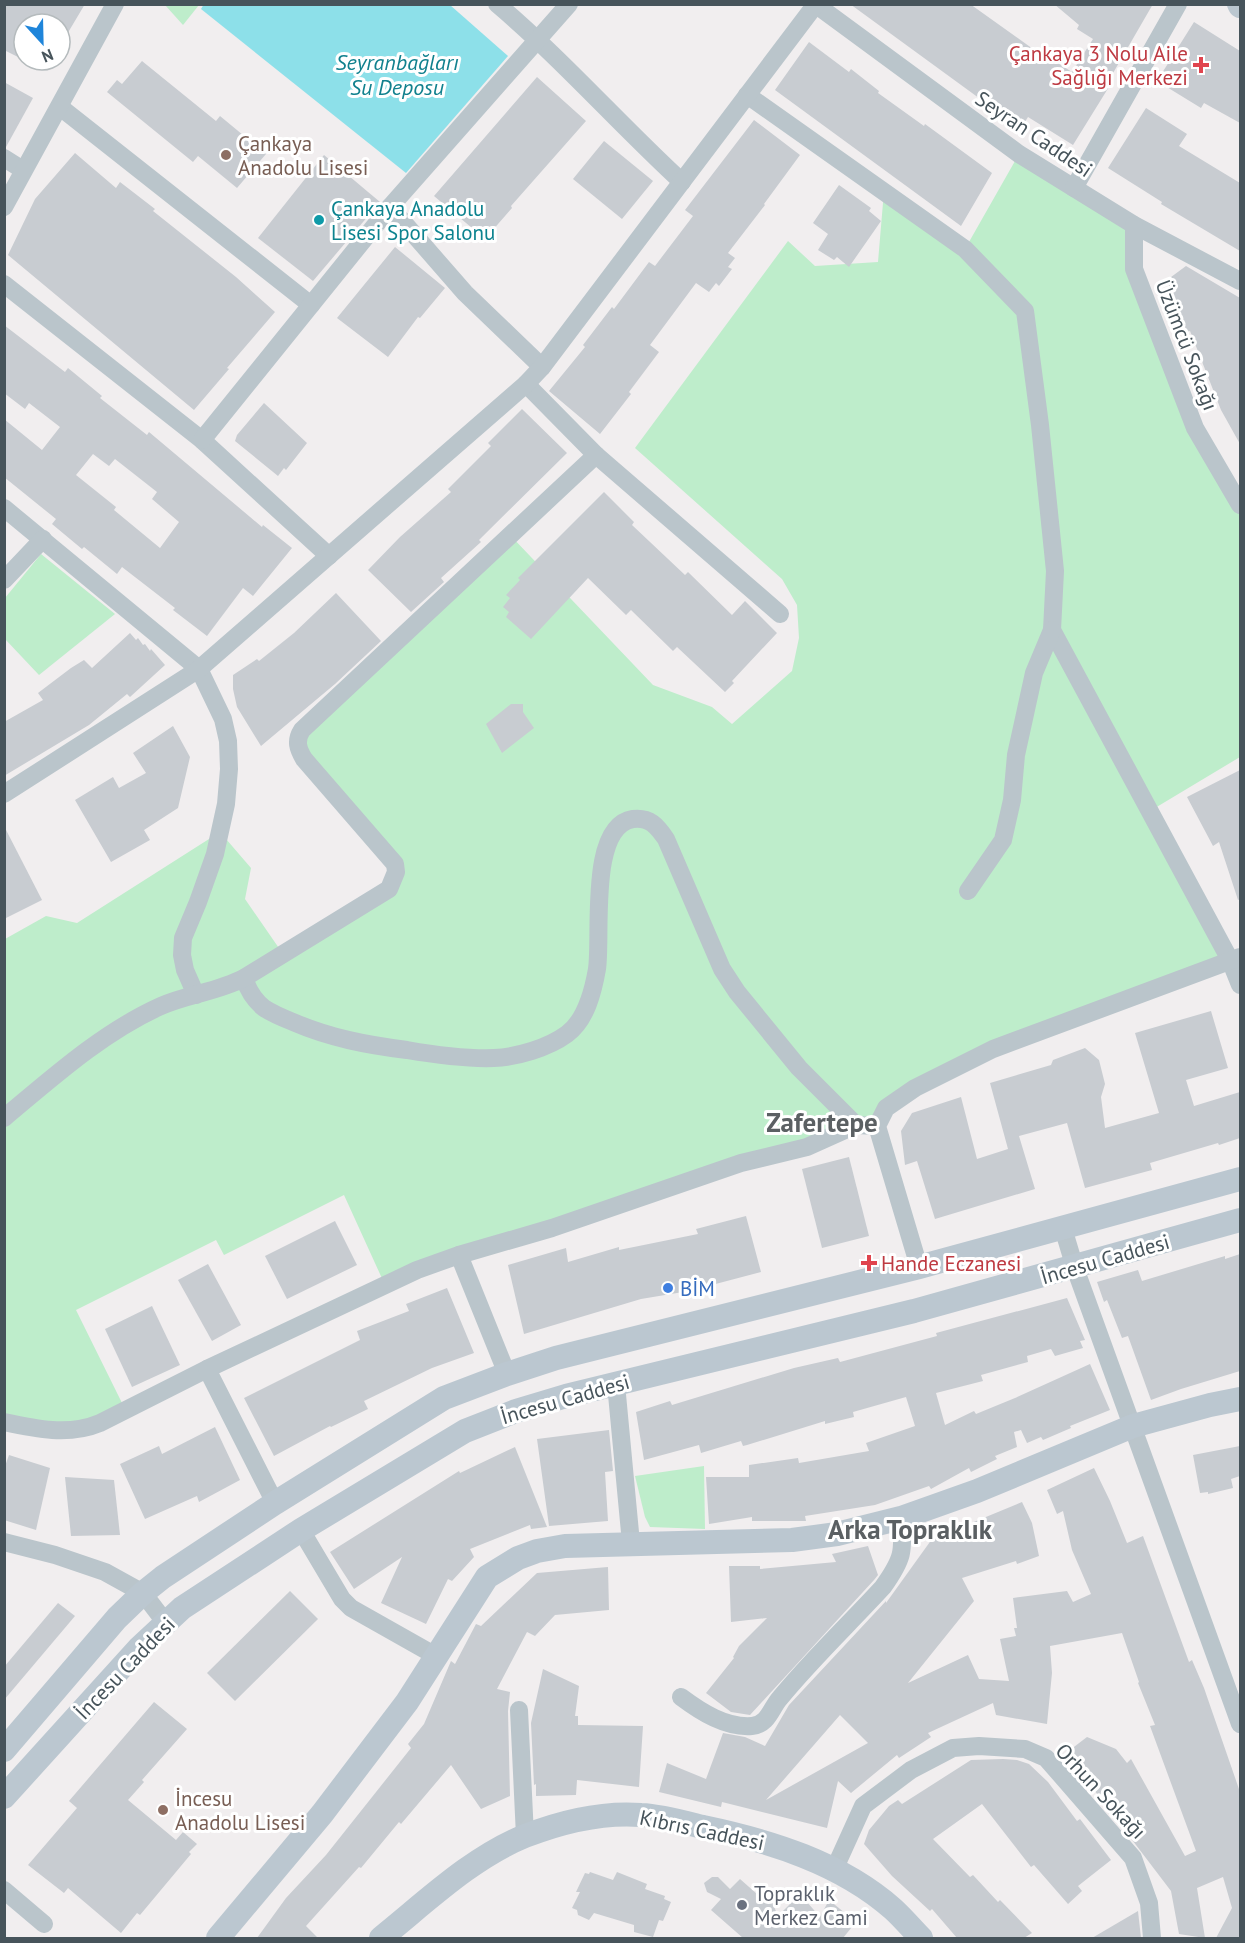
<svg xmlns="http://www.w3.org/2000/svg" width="1245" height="1943" font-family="'PT Sans',sans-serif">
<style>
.green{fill:#beedcb}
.water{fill:#8de0e9}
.building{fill:#c8ccd1;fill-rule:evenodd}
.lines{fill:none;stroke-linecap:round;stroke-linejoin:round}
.street{stroke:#bac5cb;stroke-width:18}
.secondary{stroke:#bbc7d0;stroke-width:24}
.health-dot{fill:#e0444e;stroke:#fff;stroke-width:2}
.education-dot{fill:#8d6e63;stroke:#fff;stroke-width:2}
.culture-dot{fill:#0f9aa8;stroke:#fff;stroke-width:2}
.shop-dot{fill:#3f7fe0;stroke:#fff;stroke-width:2}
.worship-dot{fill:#6b7280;stroke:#fff;stroke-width:2}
.labels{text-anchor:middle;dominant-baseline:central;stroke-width:6;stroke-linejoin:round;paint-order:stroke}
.health-label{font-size:21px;fill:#be3a42;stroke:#fff;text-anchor:end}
.street-label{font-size:21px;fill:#47545b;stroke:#fff}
.education-label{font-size:21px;fill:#785e54;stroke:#fff;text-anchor:start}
.culture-label{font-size:21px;fill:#0d838f;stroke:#fff;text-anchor:start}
.shop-label{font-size:21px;fill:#366cbe;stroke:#fff;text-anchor:start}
.worship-label{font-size:21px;fill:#5b616d;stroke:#fff;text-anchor:start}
.water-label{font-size:22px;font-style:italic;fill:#11818e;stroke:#fff}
.district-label{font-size:27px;font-weight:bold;fill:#5b6063;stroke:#fff}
</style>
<rect width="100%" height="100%" fill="#f1eeef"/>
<g class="green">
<path d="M165 5H199L183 25Z"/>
<path d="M1019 154 1134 225V269L1195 428 1240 505V757L1150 811 1230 960 915 1088 877 1126 385 1285 344 1195 224 1255 216 1240 76 1310 122 1403 61 1438 5 1431V939L46 916 77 923 220 832 251 868 245 899 283 954 389 889 396 872 298 745 510 535 653 685 712 707 732 724 792 671 799 638 797 605 782 579 635 448 788 241 815 266 878 262 884 191 965 249Z"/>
<path d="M41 554 115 614 39 675 5 639V598Z"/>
<path d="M704 1466 705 1529 650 1527 645 1517 635 1476Z"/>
</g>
<path class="water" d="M204 4 450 5 508 56 406 173 201 9Z"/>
<g class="building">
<path d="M4 4H85L60 46V24H24V60L4 50Z"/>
<path d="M850 4H970L1033 49 1034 48 1072 72 1093 39 1077 29 1079 25 1054 4H1153L1109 80 1112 82 1073 145 1028 117 1023 125 983 101Z"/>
<path d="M1194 22 1240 51V123L1204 103 1201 108 1157 81Z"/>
<path d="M809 42 849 72 851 69 879 91 878 93 924 126 925 124 992 173 961 226 775 90Z"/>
<path d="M142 61 216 121 220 116 266 154 237 188 198 156 193 162 107 92 117 80 122 84Z"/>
<path d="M537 77 586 121 511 206 512 208 485 239 434 196Z"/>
<path d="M4 82 33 98 6 147H4Z"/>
<path d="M1146 108 1187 134 1179 146 1240 183V251L1161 204 1162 202 1108 168Z"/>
<path d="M754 120 800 155 764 204 765 205 728 253 735 258 728 267 732 269 719 286 716 283 709 292 696 283 650 345 659 352 629 392 631 394 600 434 549 391 585 347 583 345 612 307 614 309 649 262 655 266 693 216 685 210Z"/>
<path d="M604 141 653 181 622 219 573 179Z"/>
<path d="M75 153 116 188 120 182 155 209 153 211 236 277 275 312 227 368 229 369 194 410 8 255 35 199Z"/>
<path d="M324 155 380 202 313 281 258 238Z"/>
<path d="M839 185 871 208 869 211 881 221 849 267 837 257 834 260 818 250 828 234 813 223Z"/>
<path d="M395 247 445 288 420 318 418 317 388 357 337 318Z"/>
<path d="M1186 266 1240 298V444L1221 410 1190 331 1187 332 1167 280Z"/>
<path d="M4 325 65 372 68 368 102 396 100 398 147 435 149 432 262 527 263 525 292 548 253 596 243 588 207 636 173 610 175 608 122 567 117 574 84 547 82 549 52 524 56 519 4 477V419L42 450 60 427 29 403 25 409 4 393ZM93 454 109 466 115 459 157 492 152 499 179 522 160 548 114 510 116 507 76 475Z"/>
<path d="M264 403 307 443 286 470 284 468 278 476 235 441 237 435Z"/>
<path d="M522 409 567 453 479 540 481 542 441 578 444 582 411 612 368 570 400 537 451 492 448 489 491 446 488 443Z"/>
<path d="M604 492 634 522 632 525 685 575 688 572 732 615 745 601 777 633 732 681 734 683 725 692 677 647 673 651 631 610 626 615 588 578 531 639 506 617 509 612 503 607 510 598 506 595 520 580 518 578Z"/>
<path d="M336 593 381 641 335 684 261 746 237 707 233 689V675L257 659 259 661 294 633Z"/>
<path d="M130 633 136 640 138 638 143 645 145 644 150 651 151 649 165 665 130 697 127 694 89 725 4 776V722L43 700 38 693 71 668 84 660 92 668Z"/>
<path d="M511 704H523V712L534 728 502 753 486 724Z"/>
<path d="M173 726 190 757 178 808 144 830 150 840 111 862 75 800 113 777 119 788 146 773 133 753Z"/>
<path d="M1240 770V899L1238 900 1219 842 1213 846 1187 797Z"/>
<path d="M4 826 42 900 4 919Z"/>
<path d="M1211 1011 1228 1068 1186 1080 1194 1106 1240 1092V1138L1219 1145 1218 1143 1150 1163 1152 1170 1085 1188 1067 1123 1019 1136 1035 1189 935 1219 917 1161 905 1165 901 1131 912 1113 961 1097 977 1159 1008 1149 990 1083 1051 1065 1053 1060 1085 1048 1099 1060 1105 1084 1101 1097 1105 1128 1159 1113 1135 1033Z"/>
<path d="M849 1157 869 1236 822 1248 802 1169Z"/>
<path d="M746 1216 761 1272 689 1291 641 1299 524 1334 508 1265 566 1248 568 1262 619 1247V1250L698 1234 696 1229Z"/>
<path d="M335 1221 357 1265 287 1299 265 1256Z"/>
<path d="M1240 1254V1371L1181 1389 1151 1400 1128 1336 1122 1338 1107 1300 1104 1302 1097 1282 1138 1270 1142 1281 1225 1256V1259Z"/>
<path d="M208 1264 241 1325 212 1341 178 1280Z"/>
<path d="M447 1288 474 1353 432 1368 364 1401 368 1409 331 1427 330 1426 274 1456 244 1398 360 1340 357 1331 409 1311 406 1304Z"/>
<path d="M1067 1298 1085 1340 1080 1341 1083 1348 1055 1356 1051 1349 1027 1356 1028 1362 981 1375 983 1381 936 1393 945 1425 974 1411 976 1414 1015 1398 1090 1364 1110 1410 1070 1426 1071 1428 1043 1440 1041 1437 1027 1443 1021 1430 1014 1432 1017 1447 995 1456 997 1459 971 1472 969 1468 931 1489 929 1486 875 1505 805 1516 806 1521H752V1517L709 1524 706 1477H749V1465L798 1458 799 1463 869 1451 866 1443 915 1426 906 1397 853 1412 854 1417 825 1424V1421L747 1445 743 1446 741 1441 701 1453 699 1445 644 1460 636 1412 670 1401 672 1405 794 1368 838 1358 840 1362 937 1336 936 1333Z"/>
<path d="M152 1306 180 1365 132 1387 105 1329Z"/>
<path d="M215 1427 240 1480 199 1502 197 1496 145 1519 120 1464 159 1446 162 1454Z"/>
<path d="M609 1430 613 1471 605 1472 608 1521 549 1526 537 1439Z"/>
<path d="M1240 1446V1476L1231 1479 1233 1488 1208 1494V1492L1200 1493 1193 1455Z"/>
<path d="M515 1447 547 1527 531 1529 530 1525 470 1549 474 1557 452 1581 448 1579 426 1624 381 1603 402 1557 354 1589 330 1552 459 1471 460 1473Z"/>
<path d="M9 1455 50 1468 36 1530 4 1520V1469Z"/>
<path d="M1094 1468 1110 1501 1127 1543 1143 1536 1189 1662 1192 1660 1204 1688 1240 1792V1938H1216L1232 1908 1223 1877 1197 1888 1205 1938 1179 1934 1171 1891 1066 1753 1087 1737 1116 1749 1127 1763 1131 1759 1185 1856 1196 1851 1150 1726 1155 1725 1138 1683 1139 1682 1122 1633 1050 1646 1052 1673 1047 1724 996 1715 993 1703 928 1733 931 1737 899 1758 897 1755 851 1793 838 1781 827 1828 722 1802 721 1807 659 1792 667 1763 706 1779 723 1733 745 1737 765 1746 789 1705 886 1601V1603L932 1539 953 1533 952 1531 1022 1502 1032 1523 1039 1556 1017 1564 1016 1561 962 1578 974 1601 908 1683 968 1655 979 1679 1009 1681 1000 1639 1016 1636 1014 1628H1017L1013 1598 1067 1591 1073 1602 1091 1594 1072 1550 1063 1511 1057 1514 1047 1490ZM840 1715 868 1743 766 1800Z"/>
<path d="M65 1477 114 1480 120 1535 71 1536Z"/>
<path d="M868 1546 878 1575 874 1580 750 1715 731 1712 706 1693 734 1658 733 1657 739 1646 767 1618 731 1622 729 1566H760V1569L836 1562 832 1554Z"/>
<path d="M608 1567 609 1610 555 1615 535 1636 527 1632 497 1689 510 1692 508 1711 510 1796 481 1809 451 1765 401 1824 399 1822 361 1868 359 1867 306 1926 318 1938H257L286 1898 326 1855 411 1748 408 1744 424 1724 451 1661 455 1664 476 1624 481 1626 537 1573Z"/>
<path d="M290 1591 318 1619 235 1701 207 1673Z"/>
<path d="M58 1603 75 1616 4 1700V1667Z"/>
<path d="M543 1669 579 1686 575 1716H578V1725L643 1726 639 1787 577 1780 576 1795 536 1796V1784L534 1785 531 1723Z"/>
<path d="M154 1702 187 1729 142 1780 144 1782 128 1800 176 1840 183 1832 197 1844 189 1852 191 1854 140 1915 137 1913 121 1933 68 1888 64 1893 28 1865 77 1808 69 1801Z"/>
<path d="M1003 1759 1017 1760 1029 1764 1048 1782 1077 1821 1080 1819 1111 1860 1078 1886 1082 1891 1068 1904 1034 1865 1031 1867 982 1804 933 1839 970 1877 973 1875 998 1902 1000 1900 1032 1933 1024 1938H957L932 1909 930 1911 892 1876 864 1844 869 1830 889 1806 898 1800 902 1804 971 1760Z"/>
<path d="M590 1872 613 1880 617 1872 647 1884 645 1889 665 1896 664 1899 671 1902 663 1921 659 1920 653 1937 634 1932V1925L594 1913 589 1920 578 1915 577 1910 572 1908 580 1892H576L585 1873 589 1874Z"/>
<path d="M712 1877H718L730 1889 740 1879 757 1894 767 1890 778 1916 800 1894 820 1917 829 1900 856 1922 843 1938H743L711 1910 721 1899 707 1892 704 1883Z"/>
<path d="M1138 1911 1141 1938H1092Z"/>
</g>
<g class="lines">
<g class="street">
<path d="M497 4C563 60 619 124 682 182"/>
<path d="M815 4 1019 154 1134 225 1240 281"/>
<path d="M747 95 965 249 1025 311 1040 425 1055 571 1052 630 1230 960 1240 985"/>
<path d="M60 107 311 305"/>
<path d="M4 158 23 170"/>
<path d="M1074 188 1178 4"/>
<path d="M4 207 115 4"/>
<path d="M1134 225V269L1195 428 1240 505"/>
<path d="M4 284 202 440 329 556"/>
<path d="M542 367 465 293 390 207 569 4"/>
<path d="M526 384 596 455 780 614"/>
<path d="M202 440 390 207"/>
<path d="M4 508 199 669 223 719 228 741 229 769 226 804 215 854 198 902 183 938 182 955 185 970 196 995"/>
<path d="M4 580 43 539"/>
<path d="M4 794 199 669 526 384 542 367 816 4"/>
<path d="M968 891 1003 840 1012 800 1016 755 1034 673 1052 630"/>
<path d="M244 978C248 990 254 1000 264 1008 273 1014 283 1018 293 1022 330 1038 367 1045 407 1050 436 1055 465 1059 494 1058 517 1057 548 1048 567 1034 586 1020 593 992 597 969 602 935 588 826 633 819 650 817 657 826 666 839L722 969 737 992 799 1068 856 1125 877 1126"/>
<path d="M4 1118C53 1077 103 1032 161 1006 188 994 217 992 244 978L389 889 396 872 395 864 304 759C298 749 295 741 302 730L596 455"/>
<path d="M1063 1228 1075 1268 1240 1724"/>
<path d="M459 1255 507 1374"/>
<path d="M919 1267 877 1126 886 1108 915 1088 993 1049 1240 957"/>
<path d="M616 1384 631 1543"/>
<path d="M4 1422C36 1429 69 1436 100 1423L207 1369"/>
<path d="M275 1503 207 1369 417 1270 459 1255 552 1228 741 1163 807 1147 856 1125"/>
<path d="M301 1530 342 1599 351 1608 436 1656"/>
<path d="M4 1542 55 1555 105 1572 143 1593 165 1622"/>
<path d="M681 1697C701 1712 726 1728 752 1726 768 1725 771 1708 780 1698 812 1659 849 1624 883 1587 903 1559 904 1552 901 1518"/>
<path d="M519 1710 525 1836"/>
<path d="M834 1870 863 1806 911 1770 953 1748 979 1746 1025 1749 1046 1758 1133 1858 1149 1903 1152 1938"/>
<path d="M4 1890 44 1924"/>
</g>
<g class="secondary">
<path d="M1239 4 1240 6"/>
<path d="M4 1750 117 1618 143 1593 163 1577 275 1503 444 1398 507 1374 556 1358 919 1267 1240 1179"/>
<path d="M4 1797 139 1648 182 1608 301 1530 465 1431 516 1411 566 1396 914 1311 1240 1220"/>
<path d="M218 1938 322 1814 407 1702 487 1577 518 1558 537 1551 565 1546 792 1540 837 1534 901 1518 977 1491 1133 1426 1210 1405 1240 1399"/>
<path d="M381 1938C426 1902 471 1858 525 1836 561 1822 602 1812 641 1815 662 1816 683 1822 703 1827 770 1841 841 1863 893 1909 903 1918 912 1929 921 1938"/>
</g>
</g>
<g class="health-dot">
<path d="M1198 56h6v6h6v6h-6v6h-6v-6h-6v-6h6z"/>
<path d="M866 1254h6v6h6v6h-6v6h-6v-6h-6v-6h6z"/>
</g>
<g class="education-dot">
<circle cx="226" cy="155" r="6"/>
<circle cx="163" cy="1810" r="6"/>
</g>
<circle class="culture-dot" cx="319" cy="220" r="6"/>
<circle class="shop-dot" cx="668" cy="1288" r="6"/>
<circle class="worship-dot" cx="742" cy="1905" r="6"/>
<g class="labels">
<g class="health-label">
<text x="1188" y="53">Çankaya 3 Nolu Aile<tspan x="1188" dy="24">Sağlığı Merkezi</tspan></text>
<text x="881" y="1263" text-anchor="start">Hande Eczanesi</text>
</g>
<g class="street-label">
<text transform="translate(1034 134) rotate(34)">Seyran Caddesi</text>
<text transform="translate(1187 345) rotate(69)">Üzümcü Sokağı</text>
<text transform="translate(1105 1259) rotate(-16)">İncesu Caddesi</text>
<text transform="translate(565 1399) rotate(-16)">İncesu Caddesi</text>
<text transform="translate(125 1668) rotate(-46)">İncesu Caddesi</text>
<text transform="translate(1101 1791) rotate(47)">Orhun Sokağı</text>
<text transform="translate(702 1830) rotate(12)">Kıbrıs Caddesi</text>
</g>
<g class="education-label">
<text x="238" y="143">Çankaya<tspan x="238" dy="24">Anadolu Lisesi</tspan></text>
<text x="175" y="1798">İncesu<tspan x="175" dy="24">Anadolu Lisesi</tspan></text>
</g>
<g class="culture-label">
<text x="331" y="208">Çankaya Anadolu<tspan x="331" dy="24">Lisesi Spor Salonu</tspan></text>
</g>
<g class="shop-label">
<text x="680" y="1288">BİM</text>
</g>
<g class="worship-label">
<text x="754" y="1893">Topraklık<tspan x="754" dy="24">Merkez Cami</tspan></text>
</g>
<g class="water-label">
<text x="397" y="62">Seyranbağları<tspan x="397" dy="25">Su Deposu</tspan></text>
</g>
<g class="district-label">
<text x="822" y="1122">Zafertepe</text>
<text x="910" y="1529">Arka Topraklık</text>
</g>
</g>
<rect width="1245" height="1943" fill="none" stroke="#47545b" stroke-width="12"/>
<g transform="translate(42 42) rotate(158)"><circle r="28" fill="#ffffff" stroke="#b5bbbd" stroke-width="1.5"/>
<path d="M0-4.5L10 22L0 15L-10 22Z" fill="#1f85da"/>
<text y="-9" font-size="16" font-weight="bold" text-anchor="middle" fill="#47545b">N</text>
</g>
</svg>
